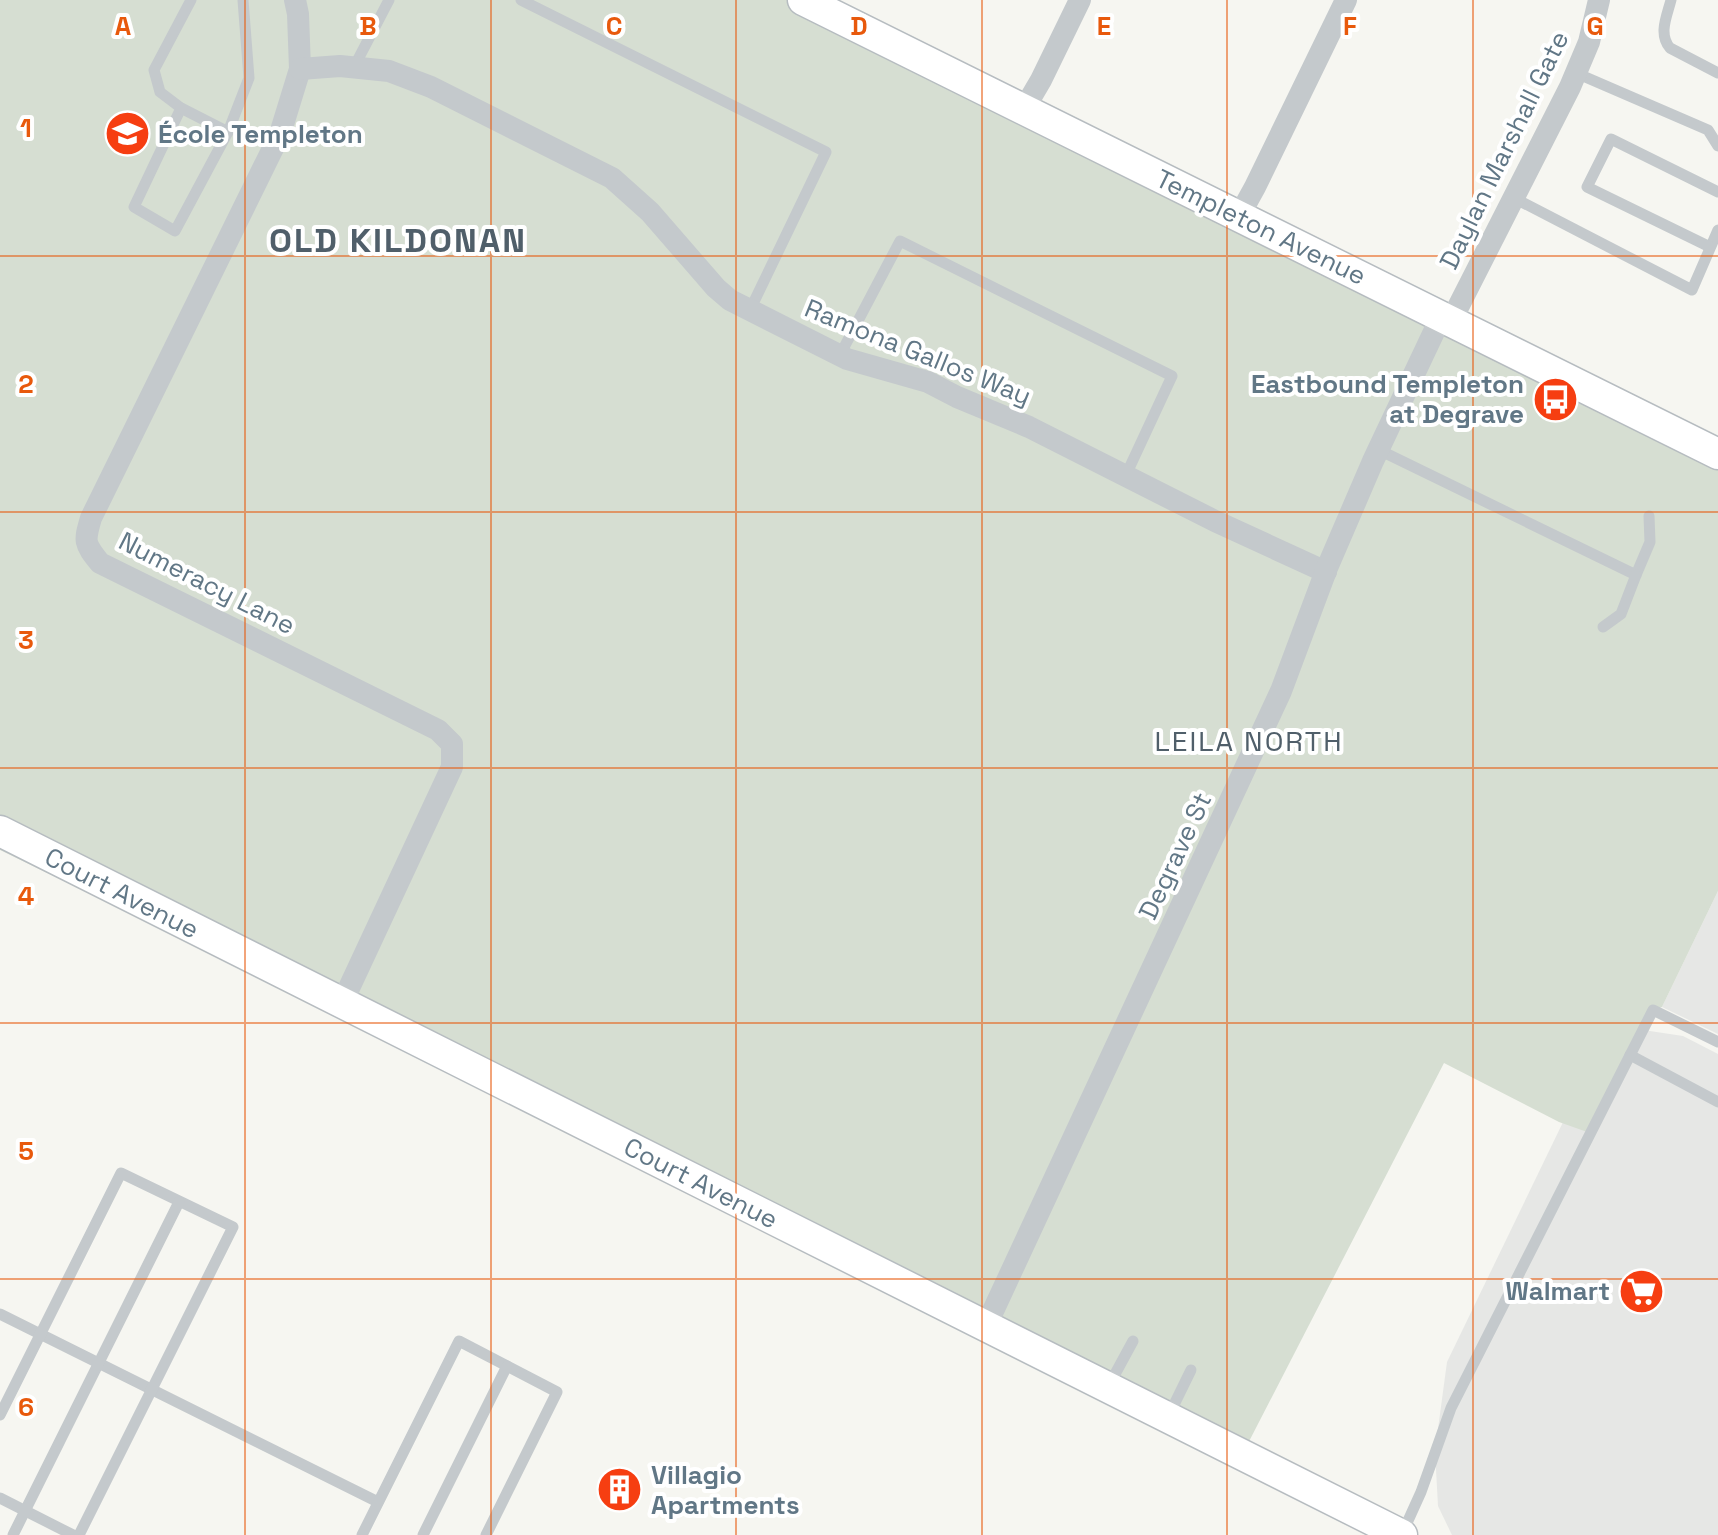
<svg xmlns="http://www.w3.org/2000/svg" width="1718" height="1535" font-family="'Space Grotesk',sans-serif">
<style>
.built{fill:#e6e7e5}
.green{fill:#d6ded2}
.lines{fill:none;stroke-linecap:round;stroke-linejoin:round}
.secondary-casing{stroke:#b6bcc0;stroke-width:33}
.lane{stroke:#c4c9cc;stroke-width:11}
.street{stroke:#c4c9cc;stroke-width:22}
.secondary{stroke:#fff;stroke-width:30}
.grid{fill:none;stroke:#e8590c;stroke-width:2;stroke-opacity:0.55}
.labels{text-anchor:middle;dominant-baseline:central;stroke-width:8;stroke-linejoin:round;paint-order:stroke}
.poi-label{font-size:26px;font-weight:bold;fill:#617786;stroke:#fff;text-anchor:start}
.street-label{font-size:26px;fill:#617786;stroke:#fff}
.neighbourhood-label{font-size:28px;letter-spacing:2px;fill:#505f6a;stroke:#fff}
.district-label{font-size:34px;font-weight:bold;letter-spacing:2px;fill:#505f6a;stroke:#fff}
.grid-label{font-size:26px;text-anchor:middle;font-weight:bold;fill:#e8590c;stroke:#fff;stroke-width:8;stroke-linejoin:round;paint-order:stroke}
</style>
<rect width="100%" height="100%" fill="#f6f6f1"/>
<g class="built">
<path d="M1718 891V1034L1662 1007Z"/>
<path d="M1610 1025 1683 1036 1718 1054V1535H1452L1438 1506 1435 1451 1447 1362Z"/>
</g>
<path class="green" d="M0 0H804L1718 454V891L1662 1007 1653 1010 1590 1133 1559 1122 1444 1063 1242 1455 0 850Z"/>
<g class="lines">
<defs>
<g id="secondary">
<path d="M803 0 1718 454"/>
<path d="M0 831 1402 1535"/>
</g>
</defs>
<use href="#secondary" class="secondary-casing"/>
<g class="lane">
<path d="M191 0 154 70 160 92 181 108 134 207 175 231 228 132 249 78 243 0"/>
<path d="M521 0 826 152 750 310"/>
<path d="M1671 0C1667 16 1658 34 1670 48L1718 73"/>
<path d="M354 67 389 0"/>
<path d="M1576 73 1708 130 1718 146"/>
<path d="M181 108 228 132"/>
<path d="M1514 198 1692 290 1718 230"/>
<path d="M1710 247 1587 187 1611 139 1718 192"/>
<path d="M840 355 900 241 1172 376 1126 475"/>
<path d="M1379 450 1636 575 1650 542 1649 516"/>
<path d="M1603 627 1621 614 1636 575"/>
<path d="M1630 1055 1718 1102"/>
<path d="M0 1314 378 1502"/>
<path d="M1108 1387 1133 1341"/>
<path d="M0 1415 121 1173 233 1227 79 1535"/>
<path d="M1168 1417 1191 1370"/>
<path d="M0 1498 73 1535"/>
<path d="M1402 1534 1421 1492 1451 1408 1653 1010 1718 1042"/>
<path d="M13 1535 179 1202"/>
<path d="M362 1535 459 1341 557 1392 486 1535"/>
<path d="M423 1535 507 1366"/>
</g>
<g class="street">
<path d="M295 0 298 14 300 69 280 134 91 518C84 542 84 543 100 563L438 730 452 744V767L342 1003"/>
<path d="M300 69 340 66 389 71 431 87 612 178 650 212 716 288 730 300 847 359 928 382 957 397 1029 427 1215 521 1326 572"/>
<path d="M1024 109 1041 80 1080 0"/>
<path d="M1239 216 1255 187 1346 0"/>
<path d="M1451 321 1570 87 1589 42 1599 0"/>
<path d="M986 1326 1281 691 1327 568 1373 461 1441 317"/>
</g>
<use href="#secondary" class="secondary"/>
</g>
<path class="grid" d="M245 0V1535M491 0V1535M736 0V1535M982 0V1535M1227 0V1535M1473 0V1535M0 256H1718M0 512H1718M0 768H1718M0 1023H1718M0 1279H1718"/>
<defs>
<symbol id="school-disc" viewBox="-11 -11 22 22"><circle r="9.5" fill="#f63e11" stroke="#fff"/><path d="M0-5L7-2L0 1L-7-2ZM-4 1L0 2.5L4 1V4Q0 6-4 4Z" fill="#fff"/></symbol>
<symbol id="bus-disc" viewBox="-11 -11 22 22"><circle r="9.5" fill="#f63e11" stroke="#fff"/><path d="M-5-6H5V4H4V6H2V4H-2V6H-4V4H-5ZM-3.5-4V0h7V-4ZM-3.5 1.2v1.5H-2V1.2ZM2 1.2v1.5H3.5V1.2Z" fill="#fff"/></symbol>
<symbol id="supermarket-disc" viewBox="-11 -11 22 22"><circle r="9.5" fill="#f63e11" stroke="#fff"/><path d="M-6-5.5h2.5l.6 2H6L4.5 2H-2.5L-4.4-4H-6ZM-1.5 3.2a1.3 1.3 0 1 0 .1 0ZM3 3.2a1.3 1.3 0 1 0 .1 0Z" fill="#fff"/></symbol>
<symbol id="building-disc" viewBox="-11 -11 22 22"><circle r="9.5" fill="#f63e11" stroke="#fff"/><path d="M-4-6H4V6H1V3H-1V6H-4ZM-2.5-4.3h1.7v1.8h-1.7ZM.8-4.3h1.7v1.8H.8ZM-2.5-1h1.7V.8h-1.7ZM.8-1h1.7V.8H.8Z" fill="#fff"/></symbol>
</defs>
<g fill-rule="evenodd">
<use href="#school-disc" x="102" y="108" width="51" height="51"/>
<use href="#bus-disc" x="1530" y="374" width="51" height="51"/>
<use href="#supermarket-disc" x="1616" y="1266" width="51" height="51"/>
<use href="#building-disc" x="594" y="1464" width="51" height="51"/>
</g>
<g class="labels">
<g class="poi-label">
<text x="158" y="134">École Templeton</text>
<text x="1524" y="384" text-anchor="end">Eastbound Templeton<tspan x="1524" dy="30">at Degrave</tspan></text>
<text x="1610" y="1291" text-anchor="end">Walmart</text>
<text x="651" y="1475">Villagio<tspan x="651" dy="30">Apartments</tspan></text>
</g>
<g class="street-label">
<text transform="translate(1504 150) rotate(-64)">Daylan Marshall Gate</text>
<text transform="translate(1261 227) rotate(26)">Templeton Avenue</text>
<text transform="translate(918 352) rotate(22)">Ramona Gallos Way</text>
<text transform="translate(207 583) rotate(27)">Numeracy Lane</text>
<text transform="translate(1175 856) rotate(-65)">Degrave St</text>
<text transform="translate(122 893) rotate(27)">Court Avenue</text>
<text transform="translate(701 1183) rotate(27)">Court Avenue</text>
</g>
<g class="neighbourhood-label">
<text x="1249" y="741">LEILA NORTH</text>
</g>
<g class="district-label">
<text x="398" y="240">OLD KILDONAN</text>
</g>
</g>
<g class="grid-label">
<text x="123" y="35">A</text>
<text x="368" y="35">B</text>
<text x="614" y="35">C</text>
<text x="859" y="35">D</text>
<text x="1104" y="35">E</text>
<text x="1350" y="35">F</text>
<text x="1595" y="35">G</text>
<text x="26" y="137">1</text>
<text x="26" y="393">2</text>
<text x="26" y="649">3</text>
<text x="26" y="905">4</text>
<text x="26" y="1160">5</text>
<text x="26" y="1416">6</text>
</g>
</svg>
